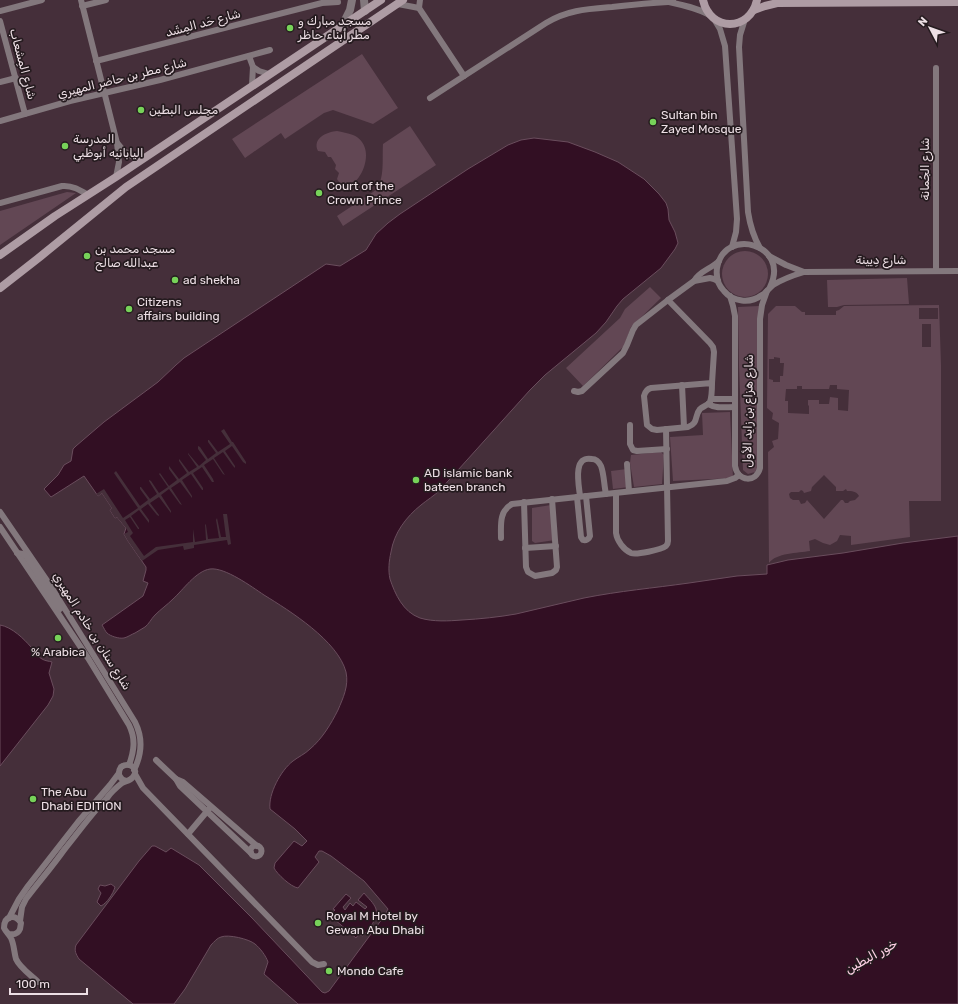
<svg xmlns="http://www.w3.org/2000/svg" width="958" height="1004" font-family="Rubik,Cairo,sans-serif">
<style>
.green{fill:#624754;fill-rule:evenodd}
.water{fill:#320f23;stroke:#6a4d5d}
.pier{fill:#452f3a}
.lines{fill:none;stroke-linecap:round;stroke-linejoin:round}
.minor{stroke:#83787d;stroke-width:6}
.tertiary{stroke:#83787d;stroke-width:8}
.secondary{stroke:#ae9ca4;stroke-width:8}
.poi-dot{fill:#77d259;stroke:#251b1f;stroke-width:1.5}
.labels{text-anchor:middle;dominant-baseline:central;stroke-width:3.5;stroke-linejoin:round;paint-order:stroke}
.poi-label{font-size:12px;fill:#eddfe5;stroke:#251b1f;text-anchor:start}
.street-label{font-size:12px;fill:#eddfe5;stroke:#251b1f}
.water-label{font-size:13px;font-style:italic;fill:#fed2e6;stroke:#251b1f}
</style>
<rect width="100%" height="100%" fill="#452f3a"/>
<g class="green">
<path d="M362 54 398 108 373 124 333 110 324 113 285 139 281 133 245 158 232 139Z"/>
<path d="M410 126 436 165 343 226 337 216 376 190C385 178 382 159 383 144Z"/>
<path d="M337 131C342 132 348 133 353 135 384 148 352 205 337 179L339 173 335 169 336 165 331 157H328L325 152 318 151C312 138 327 132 337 131Z"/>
<path d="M67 192 76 193 0 245V211Z"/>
<circle cx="745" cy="274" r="23"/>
<path d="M907 278 909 304 844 305 837 307H828L827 280Z"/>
<path d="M650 287 661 298 631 327 624 346 583 386 566 368 620 318 625 309Z"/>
<path d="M939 305 941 365V501H909L910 537 851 545V536L840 535 837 541 830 545 823 543 815 539 809 541 810 551C798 553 776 553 769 563L768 452 774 447 772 441 778 439 779 423 772 419 773 413 767 408 768 314 776 306H795L802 312H805V315H836V311L839 310 844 306ZM919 308H938V319H919ZM922 324H931V347H922ZM774 357 780 358V363H784L783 376H780V382H773V380L769 379V359H774ZM830 385H837V389L849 390 848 411 838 410V398L830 397 829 404H819V400H808V405L809 406V414L788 413V401H785L786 389H797V386H802V389H829ZM824 475 836 487V491H843L846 489 847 491C852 491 856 491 859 496L855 500 850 501 848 503H845L843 500H841L824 519 807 500 805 503 801 504 799 500H793L790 498 789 494 791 492H799L801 490 803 491 804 493 811 491 812 487Z"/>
<path d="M759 306 757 333 759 465 755 472 748 474 743 470 739 366 738 307Z"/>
<path d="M730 412 733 478 673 481 670 437 703 435 702 413Z"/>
<path d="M661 452 664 455 662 484 634 487 630 463 631 455Z"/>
<path d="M627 469 629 487 613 489 611 471Z"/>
<path d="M551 505 555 540 535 543 532 541V508Z"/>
</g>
<g class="water">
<path d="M534 138 568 142 595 152 618 162 644 179 659 194 666 203 668 209 669 220 675 232 678 243 675 249 661 268 623 299 617 306 606 322 596 333 545 375 530 390 440 490C434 496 427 500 421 505 406 517 394 533 391 552 389 561 388 570 390 579 395 594 403 612 420 618 433 622 449 621 462 620 480 619 499 617 516 614 539 609 561 603 584 598 619 591 654 588 689 583 705 581 721 578 737 576 747 575 757 575 767 574V565L788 560 843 553 903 543 958 536V1004H298L264 974 268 962C266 956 260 948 255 944 249 939 228 934 221 937 217 938 214 942 211 945L185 989 174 1004H133L79 959C76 954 74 951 76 945L139 861 152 846H155L166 852 171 848 199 865 252 918 322 992 325 993 329 991 385 915 388 909 364 881 331 856 322 851H319L315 857 319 862 298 888C291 887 277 874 274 868L275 863 294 841 302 846 307 841 295 829 270 809C268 794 281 770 293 761 298 757 305 754 310 749 322 739 331 724 338 710 343 698 349 686 346 672 338 641 290 611 264 595 252 587 225 567 210 569 196 571 183 590 173 599 167 605 161 609 155 615 151 619 149 624 145 627 142 629 138 631 135 633 132 634 128 637 124 638 119 639 110 636 107 633 105 631 104 628 102 625L143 596 148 583 143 581 146 570V567L128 541 124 534 126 528 117 517 115 518 110 510 112 508 102 493 98 496 84 476 51 497 44 489 58 475 64 465 71 461 73 449 76 446 104 422 158 382 176 365 184 358 326 264 340 266 366 250 376 234 388 223 400 214 468 169 508 145 521 140Z"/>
<path d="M0 625C12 627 24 639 31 647 35 651 38 657 42 659 45 661 49 661 52 662L49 673 54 689 53 696 48 705 0 766Z"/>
<path d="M111 884 115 887C113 894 107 903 101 906L97 902 101 893 98 889 100 885 105 886Z"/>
<path d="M364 893C368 898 374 903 376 909 379 919 368 929 363 936L359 934 356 938 334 919 333 912 335 910 333 909 346 894 351 898 343 907 345 910 350 903 353 906 356 902 365 909 367 907 358 900Z"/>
</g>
<path class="pier" d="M224 429 232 442H233L246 462V464L243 462 232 446 225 451 235 466V468L233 466 223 452 214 458 225 475 223 474 213 459 204 465 213 479 214 482H212L202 467 193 473 203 488V490H202L191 474 182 480 192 496V498L180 482 171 488 182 505 180 504 169 489 161 495 171 511V513L159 497 150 503 159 515V516L157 515 148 504 141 509 149 520V523L139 510 131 516 139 528V529H138L130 517 125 520 133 533 130 536 144 556 156 547 193 542V529L195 542 206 540 205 524 206 525 208 539 219 538 216 520 217 518 221 537H226L223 514H227L231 544 228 545 227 540 194 545V548L184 550 183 546 158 550 142 561 128 541 124 534 128 532 126 528 117 517 115 518 110 510 112 508 102 493 98 496 96 494 104 489 123 518 138 508 114 473 116 471 140 506 148 500 140 489V487H141L150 499 157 494 149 481V480L151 481 159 493 168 487 159 474 160 473 169 486 177 480 169 469V466L179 479 187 473 179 461V459L180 460 189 472 197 467 188 454V453L199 466 206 460 198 449V446L200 447 208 459 216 453 208 442V440H209L218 452 230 444 221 431Z"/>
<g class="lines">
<g class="minor">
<path d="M81 0 117 143 119 162 116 177"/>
<path d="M420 0 419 8 464 76"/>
<path d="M669 2C683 5 697 8 710 15"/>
<path d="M398 4 419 8"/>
<path d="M82 6 106 0"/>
<path d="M0 11 42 0"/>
<path d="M714 19 720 29 725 46 737 219 736 232 732 247"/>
<path d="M745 19 740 35 739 47 748 212C750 225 753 236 760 248"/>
<path d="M0 21 25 114"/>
<path d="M249 56 253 67 252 85"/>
<path d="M96 61 322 3 338 2"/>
<path d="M253 67 259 71 269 74"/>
<path d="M936 68V271"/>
<path d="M0 82 16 78"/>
<path d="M430 98 546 23C567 10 587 9 612 7 630 5 649 3 668 2L673 0"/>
<path d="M0 121 70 101 160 80 270 50"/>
<path d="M118 144C124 153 132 158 143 159"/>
<path d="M0 203 62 186C72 185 80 190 88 195"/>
<path d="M769 256 786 265 804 272 958 271"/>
<path d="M694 281C699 271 711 269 719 261"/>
<path d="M770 287C791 244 724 226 717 268 716 276 718 285 724 291 733 302 750 304 762 295 767 292 769 288 773 285 783 279 794 275 804 272"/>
<path d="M730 296 733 306 735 316V466C738 482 756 483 760 468V319L762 305 767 291"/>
<path d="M668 300 710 343 713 347 714 352 712 383"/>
<path d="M712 383C712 388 712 396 710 402 707 406 703 406 700 409 694 416 699 423 688 427L657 430 652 429 647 425 644 396C645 392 647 389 651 388Z"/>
<path d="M682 385 684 427"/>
<path d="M574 391 578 392 582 391 623 353 627 345 633 330 636 325 668 300 694 281 710 278 714 279 718 281"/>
<path d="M711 399H735"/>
<path d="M708 404C716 409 726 407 735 407"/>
<path d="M630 425V444L633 450 637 451 667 449"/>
<path d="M627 464 629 491"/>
<path d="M616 493V533C617 541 624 550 631 553 636 555 661 550 666 546 668 544 668 543 668 541L666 429"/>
<path d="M580 496C579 486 572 455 592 459 596 459 599 462 601 466 604 474 604 485 606 494"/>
<path d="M577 497 581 537 583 540C586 541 589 539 590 536L586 496"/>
<path d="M524 502 526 567 528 572 535 576 552 573 556 570 557 567 552 499"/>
<path d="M0 512 50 585 135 722C143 738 142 754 134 770"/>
<path d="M0 527 88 658 129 725C136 739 134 751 129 765"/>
<path d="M501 538C501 525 499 511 512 504L727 481 735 478 739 475"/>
<path d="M525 548 556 546"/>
<path d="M17 553 23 554 26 556 60 609"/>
<path d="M156 760 176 779 183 782 257 846"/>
<path d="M135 774 143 788 312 962 318 965 324 964"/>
<path d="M176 779 180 786 251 853"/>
<path d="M188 834 209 809"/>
<circle cx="256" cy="851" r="5.5"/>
<path d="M9 918 19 899 28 886 78 822 110 785 119 773"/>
<path d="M20 921 22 907 26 899C38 883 52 867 64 850 78 833 91 814 107 798 111 792 117 787 122 783 126 781 130 781 133 777 140 769 129 761 121 767 117 773 119 779 126 781"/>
<path d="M9 934C14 935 18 934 20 929L21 923C15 913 4 916 4 928 6 932 9 934 11 938 14 944 14 952 16 959 20 968 31 975 38 982"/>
</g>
<g class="tertiary">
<path d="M364 0 365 11"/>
<path d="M342 26 350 10 352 0"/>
</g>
<g class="secondary">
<path d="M703 0C710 32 750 32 757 0"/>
<path d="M754 10 765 6 777 3 958 2"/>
<path d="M0 255 55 216 116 177 381 0"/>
<path d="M0 288 41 256 126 187 403 0"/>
</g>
</g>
<g class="poi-dot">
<circle cx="290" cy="28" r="4"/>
<circle cx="141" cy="110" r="4"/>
<circle cx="653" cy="122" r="4"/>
<circle cx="65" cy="146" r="4"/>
<circle cx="319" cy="193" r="4"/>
<circle cx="87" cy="256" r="4"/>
<circle cx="175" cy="280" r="4"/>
<circle cx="129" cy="309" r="4"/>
<circle cx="416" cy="480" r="4"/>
<circle cx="58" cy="638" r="4"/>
<circle cx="33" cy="799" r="4"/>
<circle cx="318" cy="923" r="4"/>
<circle cx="329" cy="971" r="4"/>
</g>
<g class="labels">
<g class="poi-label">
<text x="298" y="21">مسجد مبارك و<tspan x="298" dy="14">مطر أبناء حاظر</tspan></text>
<text x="149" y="110">مجلس البطين</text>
<text x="661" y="115">Sultan bin<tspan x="661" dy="14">Zayed Mosque</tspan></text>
<text x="73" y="139">المدرسة<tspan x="73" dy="14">اليابانيه أبوظبي</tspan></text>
<text x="327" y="186">Court of the<tspan x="327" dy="14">Crown Prince</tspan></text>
<text x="95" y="249">مسجد محمد بن<tspan x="95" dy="14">عبدالله صالح</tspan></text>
<text x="183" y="280">ad shekha</text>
<text x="137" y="302">Citizens<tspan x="137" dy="14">affairs building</tspan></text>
<text x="424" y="473">AD islamic bank<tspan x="424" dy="14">bateen branch</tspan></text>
<text x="58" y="652" text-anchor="middle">% Arabica</text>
<text x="41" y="792">The Abu<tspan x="41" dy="14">Dhabi EDITION</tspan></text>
<text x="326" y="916">Royal M Hotel by<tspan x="326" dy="14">Gewan Abu Dhabi</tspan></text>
<text x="337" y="971">Mondo Cafe</text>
</g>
<g class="street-label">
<text transform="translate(203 23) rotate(-15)">شارع حَد المِشَد</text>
<text transform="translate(23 64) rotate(75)">شارع المِشعاب</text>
<text transform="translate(122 78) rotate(-14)">شارع مطر بن حاضر المهيري</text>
<text transform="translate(925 169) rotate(-90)">شارع الجُمانة</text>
<text x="881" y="260">شارع دِيينة</text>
<text transform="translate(748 411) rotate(-89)">شارع هزاع بن زايد الأول</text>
<text transform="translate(92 631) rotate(58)">شارع سنان بن خادم المهيري</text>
</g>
<g class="water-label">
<text transform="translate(871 956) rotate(-29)">خور البطين</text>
</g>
</g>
<g transform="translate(930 28) rotate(311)" stroke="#251b1f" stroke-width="3" paint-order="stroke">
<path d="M0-3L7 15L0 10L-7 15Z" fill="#eddfe5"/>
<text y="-6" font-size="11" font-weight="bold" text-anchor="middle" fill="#eddfe5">N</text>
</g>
<path d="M10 988v6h77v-6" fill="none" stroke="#eddfe5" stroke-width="2"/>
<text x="16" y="988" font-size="12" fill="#eddfe5" stroke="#251b1f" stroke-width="3" paint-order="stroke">100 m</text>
</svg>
